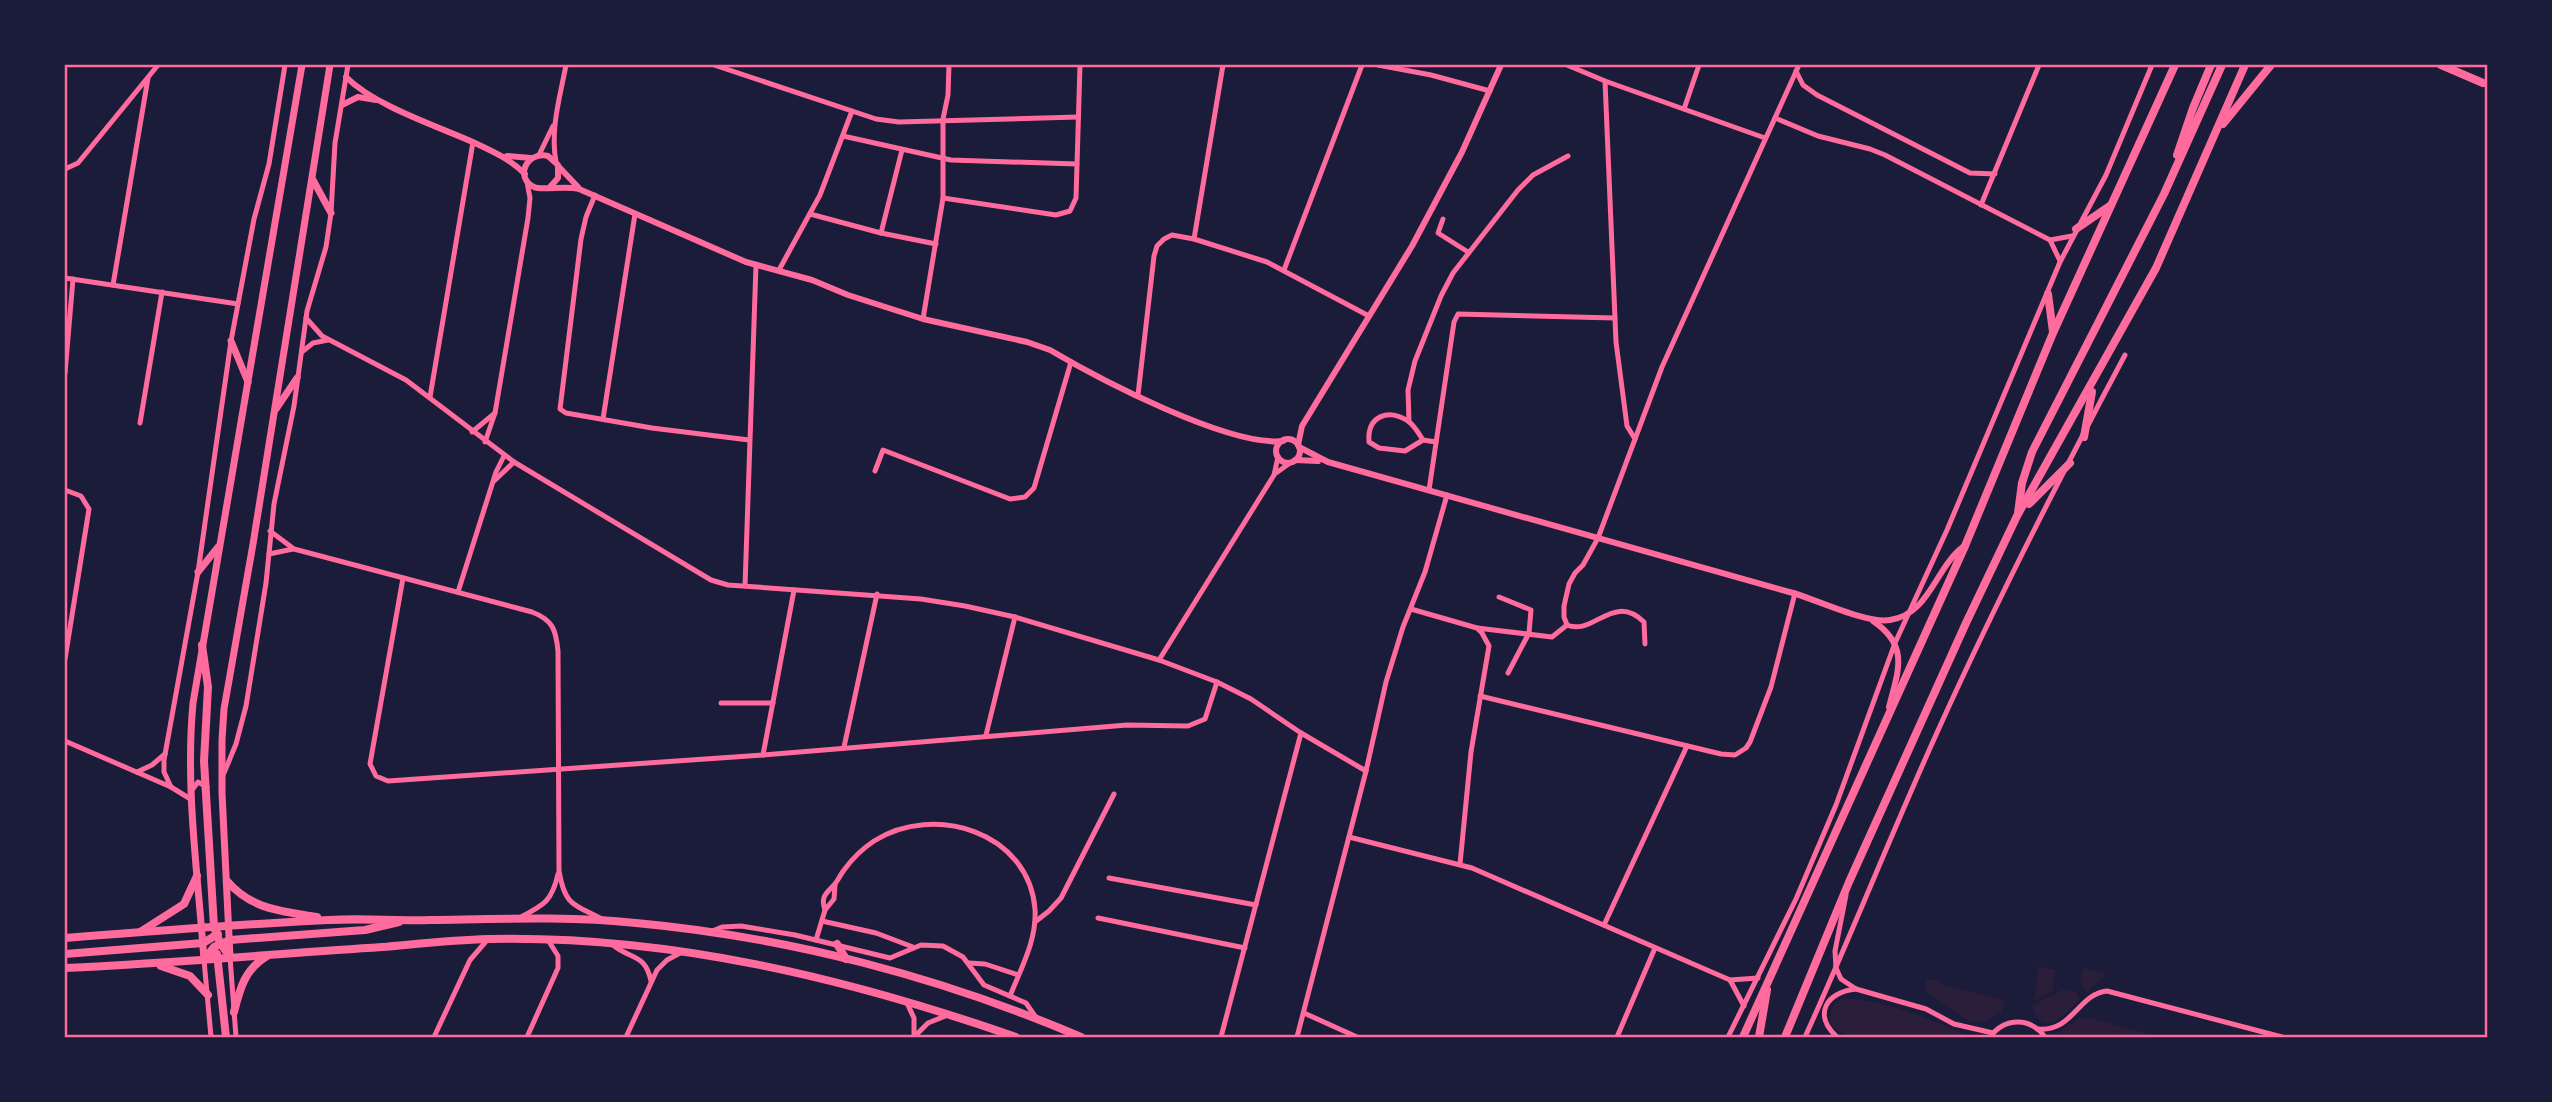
<svg xmlns="http://www.w3.org/2000/svg" width="2552" height="1102" font-family="Commissioner,sans-serif">
<style>
.green{fill:#2a1e3b}
.lines{fill:none;stroke-linecap:round;stroke-linejoin:round}
.minor{stroke:#ff6b9d;stroke-width:5}
.tertiary{stroke:#ff6b9d;stroke-width:6}
.secondary{stroke:#ff6b9d;stroke-width:7}
.trunk{stroke:#ff6b9d;stroke-width:8}
.neatline{fill:none;stroke:#ff6b9d;stroke-width:2.5}
</style>
<rect width="100%" height="100%" fill="#1b1b3a"/>
<g class="green">
<path d="M2038 966 2056 970 2052 992 2034 1001Z"/>
<path d="M2083 968 2106 974 2086 993 2081 984Z"/>
<path d="M1935 979 1942 985 2005 1000 2001 1012C1979 1027 1972 1025 1952 1009 1942 1002 1933 998 1925 989L1927 980Z"/>
<path d="M2065 989 2075 992 2080 999C2067 1014 2040 1041 2033 1005Z"/>
<path d="M1844 998C1889 1001 1931 1020 1972 1037H1855C1832 1031 1824 1025 1835 1002Z"/>
<path d="M2079 1018H2089L2161 1037H2048L2046 1034 2058 1033Z"/>
</g>
<g class="lines">
<g class="minor">
<path d="M714 65 876 119 899 122 1078 117"/>
<path d="M1378 65 1431 75 1490 91"/>
<path d="M1567 65 1605 81 1765 138"/>
<path d="M1796 71 1803 85 1817 95 1970 173 1995 174"/>
<path d="M1605 81 1616 342 1627 426 1635 439"/>
<path d="M1684 109 1699 65"/>
<path d="M1775 118 1818 136 1870 149 1885 155 2050 240 2060 261"/>
<path d="M843 136 951 160 1077 164"/>
<path d="M539 155 553 126"/>
<path d="M556 162C550 129 560 97 566 65"/>
<path d="M65 169 78 163 158 65"/>
<path d="M595 195 586 217 581 239 560 409 566 413 652 428 749 440"/>
<path d="M943 198 1056 215 1070 211 1076 198 1080 65"/>
<path d="M1981 205 2039 65"/>
<path d="M810 214 881 233 936 244"/>
<path d="M1443 219 1438 233 1468 252"/>
<path d="M881 233 902 150"/>
<path d="M1194 239 1223 65"/>
<path d="M2050 240 2072 236"/>
<path d="M779 270 820 195 852 111"/>
<path d="M1284 270 1362 65"/>
<path d="M65 278 238 304"/>
<path d="M113 285 148 78"/>
<path d="M306 318 322 336 406 380 514 462 711 580 728 585 921 599 965 606 1015 617 1159 660 1217 682 1251 699 1301 733 1366 771"/>
<path d="M923 319 943 198V119L948 95 949 65"/>
<path d="M303 351 313 343 328 340"/>
<path d="M65 373 73 279"/>
<path d="M1138 395 1154 256 1157 246 1164 239 1172 235 1194 239 1267 262 1369 316"/>
<path d="M430 397 473 142"/>
<path d="M603 419 635 214"/>
<path d="M1409 422 1408 390 1415 361 1441 296 1453 273 1518 190 1533 175 1568 156"/>
<path d="M140 423 162 292"/>
<path d="M472 432 495 413"/>
<path d="M1423 440C1419 434 1415 426 1408 421 1388 408 1367 416 1369 442L1379 448 1405 451 1423 440 1436 442"/>
<path d="M485 442 495 413 528 218 530 198 527 182"/>
<path d="M875 471 883 450 1010 499 1025 497 1034 488 1071 362"/>
<path d="M1276 473 1290 463"/>
<path d="M494 481 514 462"/>
<path d="M65 490 81 496 89 509 65 659"/>
<path d="M1429 490 1454 322 1458 314 1615 318"/>
<path d="M270 531 294 549 532 612C553 620 556 630 558 651L559 871C565 906 573 904 602 919"/>
<path d="M269 554 293 549"/>
<path d="M403 578 370 764 376 776 388 781 763 755 1127 725 1188 726 1205 719 1217 682"/>
<path d="M745 586 756 265"/>
<path d="M458 592 496 472 504 456"/>
<path d="M1499 597 1531 610 1529 633 1508 673"/>
<path d="M1411 609 1477 628 1482 633 1489 646 1471 752 1460 864"/>
<path d="M1477 628 1552 637 1567 625"/>
<path d="M1645 644 1644 622C1613 592 1594 636 1567 625L1564 617V606L1569 584 1575 573 1583 565 1598 538 1662 367 1799 65"/>
<path d="M1159 660 1274 475 1278 457"/>
<path d="M1480 696 1721 754 1735 755 1746 748 1750 742 1771 687 1795 593"/>
<path d="M721 703H773"/>
<path d="M986 735 1015 617"/>
<path d="M65 741 171 787 192 800"/>
<path d="M844 747 877 594"/>
<path d="M763 755 794 590"/>
<path d="M137 772 152 765 165 754"/>
<path d="M224 773 236 744 246 706 266 583 274 504 294 406 307 311 326 247 331 213 335 143 348 65"/>
<path d="M171 787 164 772V760L198 572 231 341 254 219 269 164 285 65"/>
<path d="M192 790 198 782 207 787"/>
<path d="M1349 837 1472 868 1730 980 1758 978"/>
<path d="M1109 878 1256 905"/>
<path d="M1846 895 1835 951 1836 968 1841 979 1856 989 1926 1009 1954 1024 1993 1033"/>
<path d="M825 910C820 896 827 893 835 884 838 880 841 874 844 870 852 859 862 849 874 841 934 803 1029 832 1035 909 1037 940 1021 968 1010 996"/>
<path d="M521 917C544 905 552 901 558 874"/>
<path d="M1098 918 1245 948"/>
<path d="M822 921 876 933 913 947"/>
<path d="M1035 922 1049 911 1061 898 1114 794"/>
<path d="M1604 925 1687 746"/>
<path d="M710 932 722 927 741 926 795 935 890 958 921 945 943 946 963 957 984 985 1026 1003 1037 1019"/>
<path d="M816 940 825 910 834 899 835 885"/>
<path d="M613 945C631 960 645 953 651 981"/>
<path d="M230 957 236 1037"/>
<path d="M204 960 211 1037"/>
<path d="M969 963 985 964 1018 975"/>
<path d="M1730 980 1744 1006"/>
<path d="M906 1001 914 1018V1035"/>
<path d="M1304 1013 1357 1037"/>
<path d="M2038 1029C2073 1032 2078 994 2107 991L2282 1037"/>
<path d="M434 1037 470 960 488 939"/>
<path d="M527 1037 558 968V956L548 940"/>
<path d="M626 1037 657 970 667 960 682 952"/>
<path d="M914 1037 928 1023 948 1015"/>
<path d="M1221 1037 1301 733"/>
<path d="M1297 1037 1366 771 1386 682 1403 627 1425 572 1447 495"/>
<path d="M1617 1037 1655 948"/>
<path d="M1728 1037 1796 899 1836 805 1895 643 1947 530 2060 262 2106 175 2152 65"/>
<path d="M1805 1037C1852 934 1893 829 1940 726 1997 600 2060 477 2125 355"/>
<path d="M1837 1037C1812 1014 1827 992 1856 989"/>
<path d="M1990 1037C2005 1017 2030 1017 2045 1037"/>
</g>
<g class="tertiary">
<path d="M346 77C375 106 437 126 475 143 494 152 510 159 525 174"/>
<path d="M342 105 358 97 376 100"/>
<path d="M507 156 531 158"/>
<path d="M559 167 578 187"/>
<path d="M550 187 558 178V165L548 156C527 151 514 177 534 187 542 191 566 185 579 189L746 262 812 280 848 295 923 319 1027 342 1050 350C1099 379 1229 447 1283 441"/>
<circle cx="1288" cy="451" r="12"/>
<path d="M1298 445 1302 426 1412 246 1462 152 1501 65"/>
<path d="M1299 447 1328 462C1483 505 1638 549 1793 593 1817 600 1867 624 1890 620 1930 614 1935 568 1963 547"/>
<path d="M1295 460 1318 461"/>
<path d="M1873 621C1910 646 1898 671 1889 707"/>
</g>
<g class="secondary">
<path d="M313 180 331 213"/>
<path d="M231 341 248 382"/>
<path d="M276 409 297 378"/>
<path d="M198 572 218 547"/>
<path d="M230 957 222 793V740L224 709 253 544 330 65"/>
<path d="M204 960C198 874 185 789 193 703L302 65"/>
</g>
<g class="trunk">
<path d="M2441 65 2483 83"/>
<path d="M2223 124 2271 65"/>
<path d="M2177 155 2193 108 2211 65"/>
<path d="M2076 229 2111 205"/>
<path d="M2048 294 2053 332"/>
<path d="M2084 437 2092 392"/>
<path d="M2029 504 2070 463"/>
<path d="M2018 513 2022 483 2032 452 2164 194 2222 65"/>
<path d="M202 645 208 687 204 761 214 927 220 943 230 957"/>
<path d="M227 881C252 910 282 911 317 917"/>
<path d="M140 932 184 904 197 876"/>
<path d="M65 938C153 931 241 924 329 920 363 918 396 921 430 920 498 919 568 916 636 923 788 937 941 977 1081 1037"/>
<path d="M837 944 846 959"/>
<path d="M65 954 203 943 218 934"/>
<path d="M217 954 226 1037"/>
<path d="M204 960 214 947 230 940 365 930 399 922"/>
<path d="M161 966 190 976 208 995"/>
<path d="M65 968C171 963 276 954 382 947 417 944 452 940 488 939 669 935 847 978 1016 1037"/>
<path d="M234 1012C240 988 245 969 267 956"/>
<path d="M1743 1037 1965 546 2053 333 2175 65"/>
<path d="M1759 1037 1767 990"/>
<path d="M1785 1037 1849 882 1966 623 2017 516 2156 268 2245 65"/>
</g>
</g>
<rect width="2552" height="1102" fill="none" stroke="#1b1b3a" stroke-width="133"/>
<rect x="66" y="66" width="2420" height="970" class="neatline"/>
</svg>
